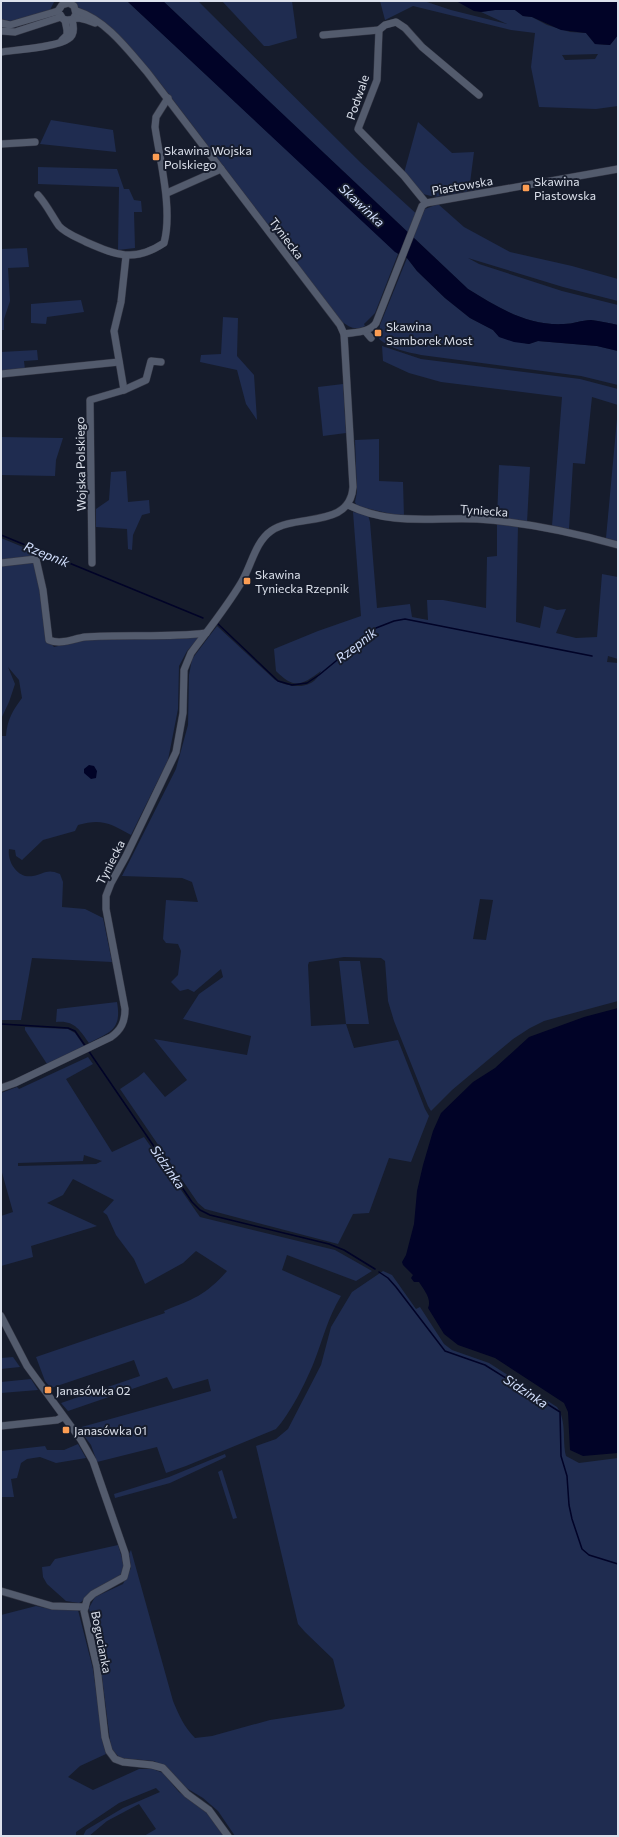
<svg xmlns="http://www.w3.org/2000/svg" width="619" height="1837" font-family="Commissioner,sans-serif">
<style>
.green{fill:#1f2c50;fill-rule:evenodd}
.water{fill:#010327}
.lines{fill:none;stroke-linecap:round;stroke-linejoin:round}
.stream{stroke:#010327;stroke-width:1.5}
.minor-casing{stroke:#333644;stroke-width:8}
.minor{stroke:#535b6d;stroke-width:7}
.poi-dot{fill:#fc9d53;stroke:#161c2c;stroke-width:1.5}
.labels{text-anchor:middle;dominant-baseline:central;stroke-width:4;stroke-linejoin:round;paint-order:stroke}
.street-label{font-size:12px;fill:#dce1ec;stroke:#161c2c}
.poi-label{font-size:12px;fill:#dce1ec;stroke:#161c2c;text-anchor:start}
.water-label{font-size:13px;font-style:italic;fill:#d4e1ff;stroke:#161c2c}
</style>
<rect width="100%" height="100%" fill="#161c2c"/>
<g class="green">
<path d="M1 1H54V2L50 10 11 21 1 19Z"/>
<path d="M72 1H127L398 254 375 313 364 324 365 326C355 331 349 327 341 321L158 80Z"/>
<path d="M163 1H198L361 163 421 218 425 209 438 204 464 227 510 252 572 266 618 279V301L563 287 468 258 479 264 562 291 618 305V325C609 323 600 321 591 320 582 320 573 324 564 324 527 326 497 307 468 289Z"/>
<path d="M222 1H292L297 38 269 46H264Z"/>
<path d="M380 1H424L451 10 507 24 481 12 495 10H515L523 16 532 17 547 25 570 32 586 33 595 44 610 45 618 35V106L596 109 539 107 531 67 535 33 511 30 413 6 385 20ZM598 54 595 59 565 60 562 55Z"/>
<path d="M51 120 113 130 116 152 40 144Z"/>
<path d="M418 122 452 153 474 152 470 183 481 189 435 197 423 194 404 173Z"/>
<path d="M38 167 117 169 124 189H129L134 200 141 201 142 212H134L135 248 118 250 119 187 38 184Z"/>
<path d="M27 248 29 267 8 268 10 301 4 319V330H1V249Z"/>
<path d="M407 258 417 271 445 298 470 318 493 330 500 337 529 344 538 341 597 346 618 351V385L581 376 421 355C407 352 391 349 379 339L380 325Z"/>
<path d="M81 300 84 312 47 317 46 324 31 323V304Z"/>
<path d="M223 317 238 318 237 356 254 375 257 420 246 404 237 370 200 362 201 355 221 354Z"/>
<path d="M382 346 421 359 580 379 618 389V405L592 397 585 464 573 463 569 529 552 526 562 397 441 382 409 373 383 361Z"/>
<path d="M37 350 38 360 24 361 25 370 1 372V352Z"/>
<path d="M343 384 346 433 323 436 318 387Z"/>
<path d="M618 408V542L606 538Z"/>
<path d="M1 437 63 438 56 460 55 476 1 475Z"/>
<path d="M379 439V481L403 482 404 517 357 506 355 502 357 492 355 440Z"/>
<path d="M499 465 530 467 527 523 497 520Z"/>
<path d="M126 471 128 502 149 500 150 513 142 515 133 535 132 550 128 549 127 529 96 527V509L109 500 111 472Z"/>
<path d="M353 512 368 515 370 522 377 608 410 604 412 617 428 620 427 600H443L486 608 487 557 497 556V523L518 525 516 622 540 628 544 606 557 610 566 609 556 633 576 638 597 637 602 574 618 577V659L608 656 607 662 618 663V1001L544 1021 530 1028 513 1039 452 1090 431 1111 428 1106 394 1021 388 1001 385 961 381 958 344 957 309 962 308 965 311 1026 346 1024 339 961H360L369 1024H346L354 1048 398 1040 425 1109 429 1116 411 1162 389 1158 369 1213 353 1214 338 1244 205 1209 198 1203 120 1089 138 1077 144 1072 165 1097 187 1080 154 1039 247 1055 251 1036 183 1019 199 994 223 977 221 969 194 992 188 989 180 991 171 982 178 975 181 951 178 944 166 943 163 939 166 900 198 902 192 882 182 878 122 876 176 769 188 725 189 675 192 659 217 626 275 680C290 688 313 691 321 671 301 686 294 689 276 671L274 649 318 631 361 616ZM480 899 493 900 486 940 473 939Z"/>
<path d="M1 538 35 552 49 641 54 647 87 639 202 634 187 651 179 666 178 709 168 760 131 835C111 824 102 818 78 825L75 831 43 840 22 860 16 856 15 850 9 849C7 862 18 879 33 876 44 874 47 868 60 874L63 882 62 907 85 909 103 918 112 962 32 958 21 1020H1V736H6C7 720 13 710 22 698L19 680 8 667 15 684 9 702 1 719Z"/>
<path d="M117 1002C122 1030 110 1032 89 1043 79 1029 74 1020 56 1022L57 1009Z"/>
<path d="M25 1027 68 1029 75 1033 84 1046 47 1064 25 1030Z"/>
<path d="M88 1057 93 1064 66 1079 112 1152 144 1137 200 1217 335 1250 372 1271 356 1281 287 1255 282 1270 341 1296C328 1317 323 1339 314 1362 306 1382 290 1414 276 1429L186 1466 166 1473 157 1447 97 1462 91 1445 78 1428 211 1391 208 1379 173 1389 167 1377 68 1411 61 1403 140 1376 134 1360 51 1388 45 1381 36 1357 165 1313 164 1311C193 1299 205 1296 227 1271L196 1251 183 1263 145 1284 134 1259 116 1235 107 1215 103 1212 114 1200 73 1179 63 1195 47 1203 97 1226 31 1246 33 1257 1 1266V1216L13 1212 1 1169V1093L17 1087 19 1089ZM84 1155 102 1161 96 1164 18 1166V1163L83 1161Z"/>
<path d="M383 1271 392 1275 416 1309 420 1307 444 1344 452 1350 489 1363 557 1407C567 1421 562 1440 566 1456L579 1463 618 1458V1836H235L218 1811 203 1798 183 1786 166 1768 154 1761 120 1758 111 1748 100 1661 89 1608 95 1597 123 1584 131 1568 129 1554 131 1550 173 1701C179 1715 184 1727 195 1738L212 1736 270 1720 342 1709 345 1706 333 1659 305 1632 298 1624 256 1446 276 1439 288 1429 321 1365 331 1327 352 1292Z"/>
<path d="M13 1357 20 1367 1 1369V1358Z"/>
<path d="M31 1379 38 1390 1 1393V1382Z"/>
<path d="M78 1444 86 1458 56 1463 40 1457 27 1459 21 1463 17 1478 11 1479 14 1497H1V1451L45 1446 47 1450H64Z"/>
<path d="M225 1454 226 1457 170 1483 115 1498 114 1494 169 1477Z"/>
<path d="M222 1470 237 1518 233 1519 218 1472Z"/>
<path d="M118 1545C130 1580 121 1573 95 1589 89 1593 86 1600 79 1603L66 1601 47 1584 43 1577 42 1567 50 1566 55 1559Z"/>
<path d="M36 1606C53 1610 62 1608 78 1610L93 1669 103 1743 106 1754 80 1766 68 1777 93 1790 139 1769H153L163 1773 179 1792 211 1814 228 1836H144L156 1829 139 1804 107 1821 89 1836H83L86 1830 123 1808 160 1792 156 1788 119 1803 76 1832V1836H1V1615Z"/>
</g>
<g class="water">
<path d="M127 1H163L468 289C497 307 527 326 564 324 573 324 582 320 591 320 600 321 609 323 618 325V351L597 346 538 341 529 344 514 342 499 337 493 330 470 318 445 298 417 271 407 258 395 252Z"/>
<path d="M456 1H618V35L610 45 595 44 586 33 561 30 532 17 523 16 515 10H495L481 12 474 11Z"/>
<path d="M89 765 94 766 97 771 96 778 91 779 84 773V769Z"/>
<path d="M618 1008V1453L583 1456 570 1450 568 1412 564 1403 495 1358 458 1345 444 1334 428 1308C432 1299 424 1290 419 1282H414L411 1278 413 1275 403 1265 402 1262 406 1255 414 1224 417 1191 423 1165 433 1131 441 1113 473 1082 495 1068 529 1037 584 1017Z"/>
</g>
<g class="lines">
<g class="stream">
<path d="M1 535 203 618"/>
<path d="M217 623 278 681 292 685 307 683 319 675 376 628 394 621 405 619 592 656"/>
<path d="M1 1024 68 1028 75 1031 86 1047"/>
<path d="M88 1050 192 1202 200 1210 210 1215 329 1244 344 1250 375 1269"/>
<path d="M379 1272 388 1278 396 1287 445 1351 485 1365 560 1412 561 1456 567 1476 569 1505 572 1519 582 1549 589 1555 618 1564"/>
</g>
<defs>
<g id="minor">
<path d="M73 19 76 14 74 6 69 3 62 5 58 11 63 19C69 22 73 18 79 18 84 19 90 21 95 23"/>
<path d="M1 23 10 25 58 11"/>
<path d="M1 31 15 32 61 17"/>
<path d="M323 35 379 30"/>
<path d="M62 40 67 35V30L65 20"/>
<path d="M1 52C15 50 58 47 68 39 75 35 74 27 72 20"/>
<path d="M1 144 35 142"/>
<path d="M167 193 221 169"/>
<path d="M38 195C47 205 52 216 59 226 65 233 78 238 86 242 116 255 134 263 164 243 173 210 160 161 155 127L156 117 168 98"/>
<path d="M426 203 404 176 358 129 377 80 379 30 385 25 396 22 405 28 422 47 479 95"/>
<path d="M365 331 371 338"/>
<path d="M344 334C355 332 369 333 376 323L422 206 426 203 618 169"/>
<path d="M1 374 119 362"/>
<path d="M124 390 146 380 151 361 161 362"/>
<path d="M348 505C391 526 432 517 477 519 525 522 572 532 618 545"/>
<path d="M1 563 36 559 43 590 49 640C61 645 72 639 85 637 125 634 166 638 206 633"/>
<path d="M92 563 90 400 124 390 114 331 121 302 126 256"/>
<path d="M1 1088 15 1083 111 1037C121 1030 125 1022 125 1009L106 909V896L111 883 126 856 176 752 183 713 184 670 191 653C208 630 226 608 241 583 251 567 255 542 271 531 297 513 350 529 353 487L344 334 340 325 147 72C128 50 106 20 77 11"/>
<path d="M1 1316 27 1366 81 1440 93 1461 125 1553 127 1566 124 1577 93 1594 87 1600 84 1611 97 1667 105 1737 109 1751 115 1759 123 1762 152 1765 163 1768 187 1794 209 1810 228 1836"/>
<path d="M1 1426 57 1420 63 1417"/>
<path d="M1 1591 52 1606 85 1607"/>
</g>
</defs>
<use href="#minor" class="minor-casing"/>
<use href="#minor" class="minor"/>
</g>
<g class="poi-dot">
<rect x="152" y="153" width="8" height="8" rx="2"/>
<rect x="522" y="184" width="8" height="8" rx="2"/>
<rect x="374" y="329" width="8" height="8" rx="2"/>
<rect x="243" y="577" width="8" height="8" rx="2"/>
<rect x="44" y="1386" width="8" height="8" rx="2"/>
<rect x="62" y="1426" width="8" height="8" rx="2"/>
</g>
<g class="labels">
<g class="street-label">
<text transform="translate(357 97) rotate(-71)">Podwale</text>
<text transform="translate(462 185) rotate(-10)">Piastowska</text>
<text transform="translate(287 238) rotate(53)">Tyniecka</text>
<text transform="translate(80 464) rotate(-91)">Wojska Polskiego</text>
<text transform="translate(484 510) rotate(4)">Tyniecka</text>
<text transform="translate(110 862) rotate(-63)">Tyniecka</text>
<text transform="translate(102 1642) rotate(79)">Bogucianka</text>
</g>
<g class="poi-label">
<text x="164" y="150">Skawina Wojska<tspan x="164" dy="14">Polskiego</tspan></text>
<text x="534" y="181">Skawina<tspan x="534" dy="14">Piastowska</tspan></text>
<text x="386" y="326">Skawina<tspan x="386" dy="14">Samborek Most</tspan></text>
<text x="255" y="574">Skawina<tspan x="255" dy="14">Tyniecka Rzepnik</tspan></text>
<text x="56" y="1390">Janasówka 02</text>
<text x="74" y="1430">Janasówka 01</text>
</g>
<g class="water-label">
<text transform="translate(362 205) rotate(43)">Skawinka</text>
<text transform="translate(47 554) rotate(22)">Rzepnik</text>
<text transform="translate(356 645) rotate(-38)">Rzepnik</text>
<text transform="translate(168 1167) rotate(55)">Sidzinka</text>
<text transform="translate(526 1391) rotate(33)">Sidzinka</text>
</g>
</g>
<rect width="619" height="1837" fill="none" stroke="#dce1ec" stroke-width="4"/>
</svg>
